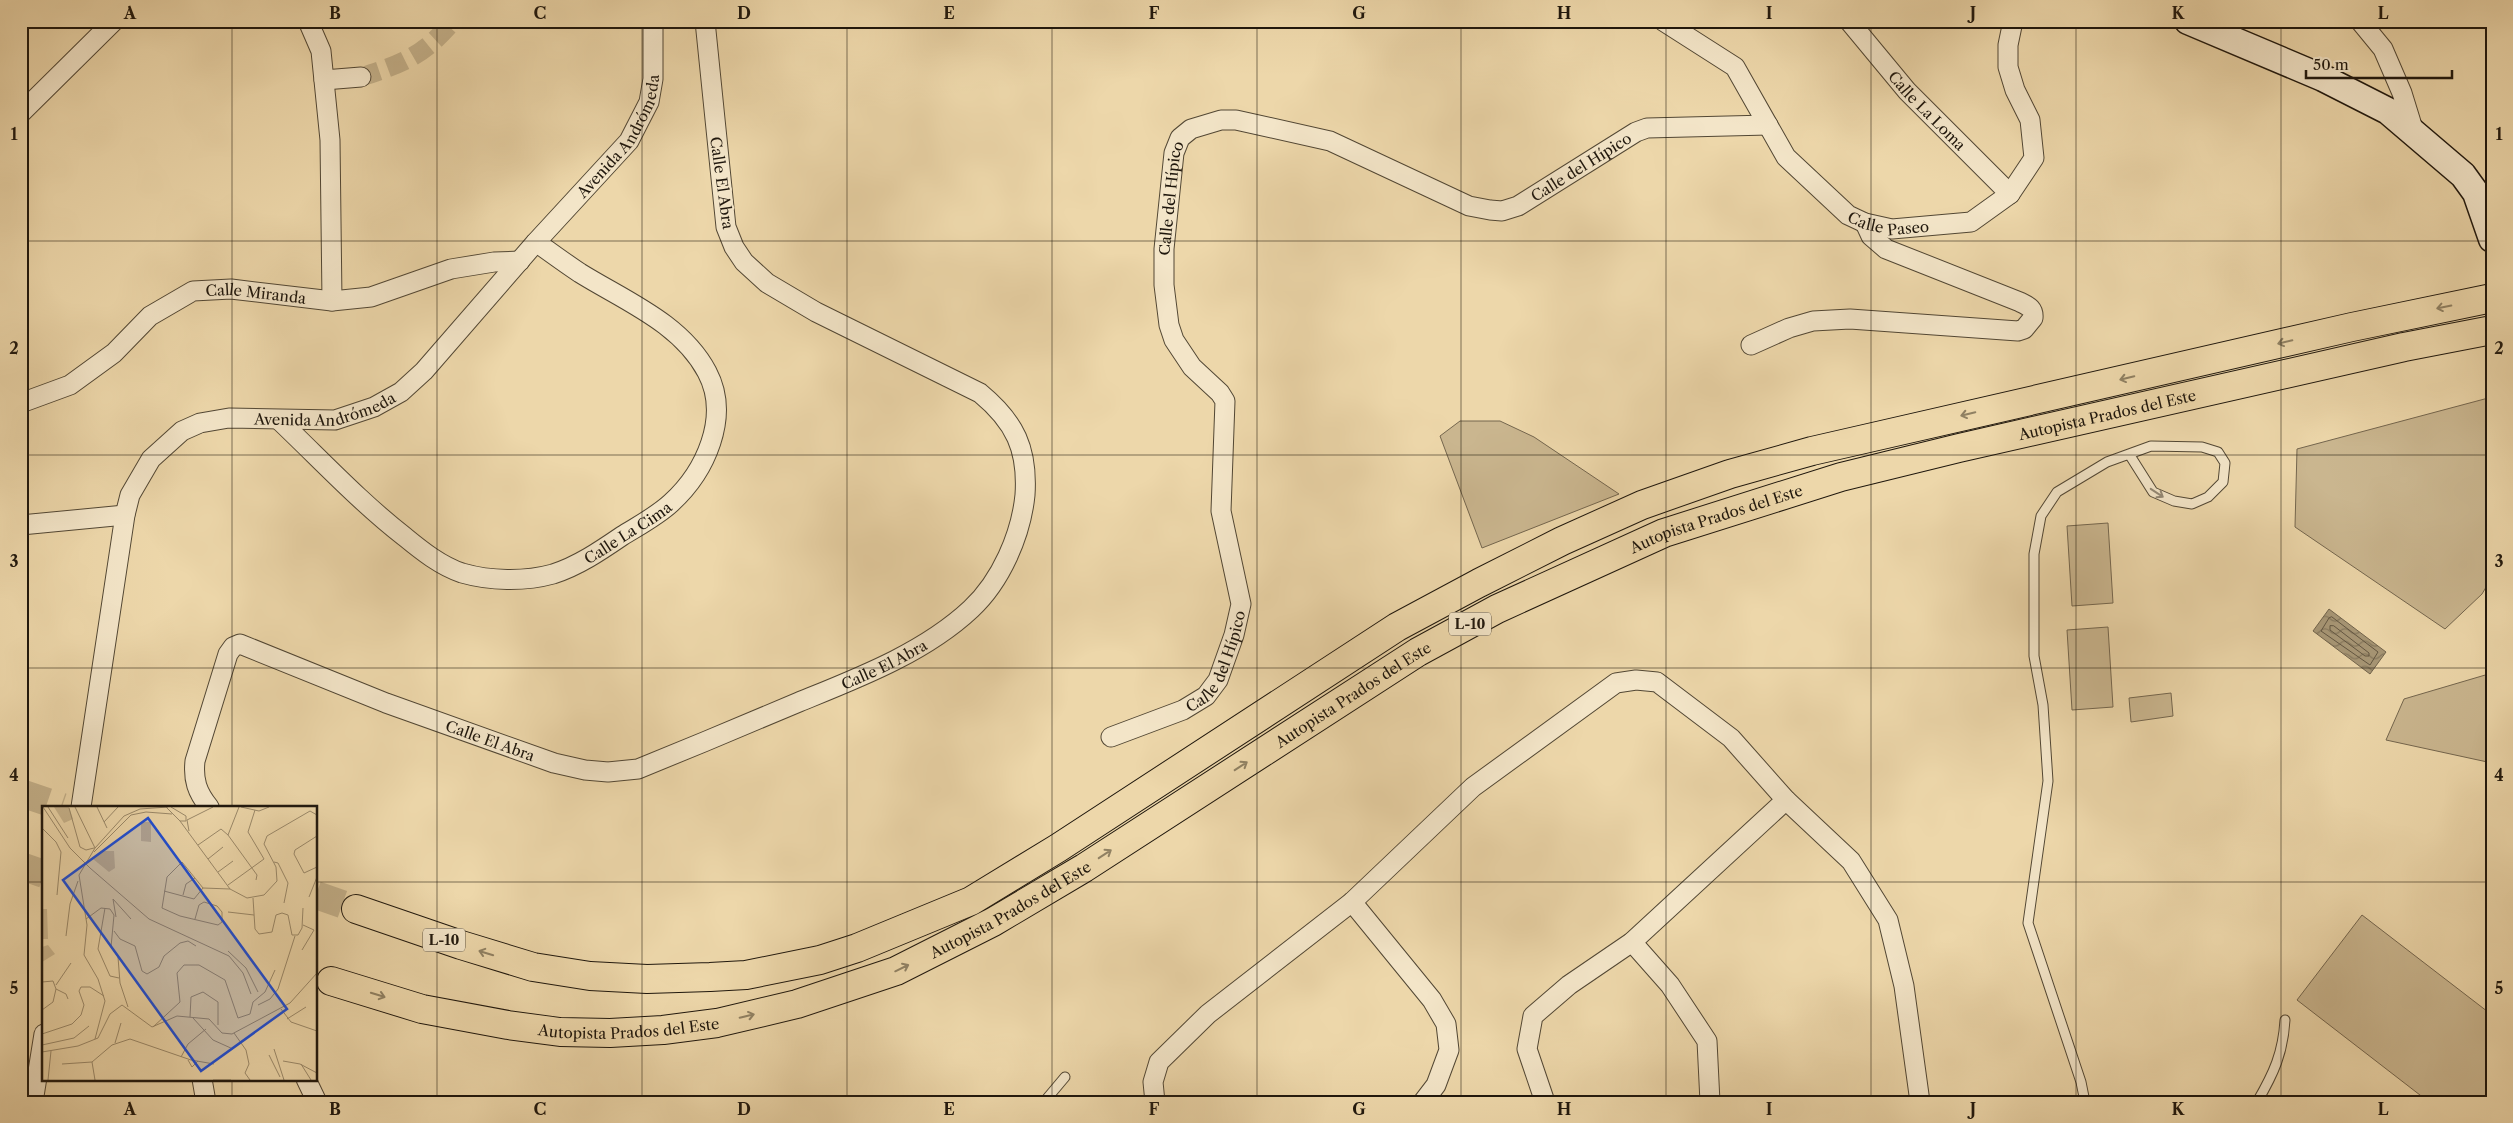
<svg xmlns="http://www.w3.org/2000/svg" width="2513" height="1123" font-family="'Libre Caslon Text',serif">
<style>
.pitch{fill:#cab68f;stroke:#74664e}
.water{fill:url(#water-waves);stroke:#71634b}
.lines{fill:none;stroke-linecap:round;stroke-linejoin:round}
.shore{stroke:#635641;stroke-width:1}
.street-tunnel{stroke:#c4b18b;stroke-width:19;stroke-dasharray:19 9;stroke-linecap:butt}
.highway-tunnel{stroke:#c4b18b;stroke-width:28;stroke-dasharray:28 14;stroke-linecap:butt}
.lane-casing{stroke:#524734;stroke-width:11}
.street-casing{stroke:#524734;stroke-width:21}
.secondary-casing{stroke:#1f170d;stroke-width:29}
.highway-casing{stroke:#1f170d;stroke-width:30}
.lane{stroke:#f3e5c8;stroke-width:9}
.street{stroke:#f3e5c8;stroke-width:19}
.secondary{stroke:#f3e5c8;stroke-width:26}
.highway{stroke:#edd7aa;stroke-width:28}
.oneway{stroke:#908163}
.oneway2{stroke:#948874}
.grid{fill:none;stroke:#1f170d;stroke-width:1;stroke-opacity:0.55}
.labels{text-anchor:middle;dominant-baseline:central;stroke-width:4;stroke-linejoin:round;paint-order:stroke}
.shield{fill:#f3e5c8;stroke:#5f5545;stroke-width:1}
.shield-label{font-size:14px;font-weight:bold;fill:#1f170d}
.street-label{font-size:15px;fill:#1f170d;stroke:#f3e5c8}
.inset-road{fill:none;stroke:#9b8a6b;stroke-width:1}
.view{fill:#1d4ed8;fill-opacity:0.15;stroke:#1d4ed8;stroke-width:2.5}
.inset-edge{fill:none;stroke:#1f170d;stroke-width:2.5}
.neatline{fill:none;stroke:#1f170d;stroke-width:2}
.grid-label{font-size:16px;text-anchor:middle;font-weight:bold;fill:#1f170d}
</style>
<defs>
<pattern id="water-waves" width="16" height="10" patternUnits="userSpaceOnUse" patternTransform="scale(1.25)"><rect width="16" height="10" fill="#a79675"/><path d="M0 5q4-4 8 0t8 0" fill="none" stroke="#87795e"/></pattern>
</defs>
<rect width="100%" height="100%" fill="#edd7aa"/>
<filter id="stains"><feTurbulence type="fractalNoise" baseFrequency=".004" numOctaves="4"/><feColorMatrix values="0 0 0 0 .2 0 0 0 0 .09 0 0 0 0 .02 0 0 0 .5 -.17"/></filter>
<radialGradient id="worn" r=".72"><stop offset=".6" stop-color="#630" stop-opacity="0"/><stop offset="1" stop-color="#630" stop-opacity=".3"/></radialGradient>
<g class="pitch">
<path d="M2492 397V577L2482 594 2445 629 2295 527 2297 449Z"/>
<path d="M1460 421H1500L1534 437 1619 494 1482 548 1440 436Z"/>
<path d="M2108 523 2113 603 2072 606 2067 526Z"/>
<path d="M2108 627 2113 707 2072 710 2067 630Z"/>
<path d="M2492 673V763L2386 740 2404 699Z"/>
<path d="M2171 693 2173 716 2131 722 2129 698Z"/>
<path d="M2362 915 2492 1015V1087L2480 1102H2429L2297 1000Z"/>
</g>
<path class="water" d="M2329 609 2386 652 2370 674 2313 631Z"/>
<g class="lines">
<g class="shore">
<path d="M2332 617 2378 652 2370 665 2321 631 2329 618Z"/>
<path d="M2334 626 2369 653V656H2365L2330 630V626Z"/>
</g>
<path class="street-tunnel" d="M361 77C404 63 423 56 453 21"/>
<g class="highway-tunnel">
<path d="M21 793 62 807"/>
<path d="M21 866 44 874"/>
<path d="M316 895 356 909"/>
</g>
<defs>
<g id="lane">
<path d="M1044 1102 1065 1077"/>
<path d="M2085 1102 2081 1082 2028 923 2048 781 2043 705 2034 656V554L2041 516 2057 492 2107 462 2151 446 2202 447 2218 452 2225 463 2223 482 2208 497 2192 504 2174 501 2153 492 2129 454"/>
<path d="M2257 1102C2274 1073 2283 1053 2285 1020"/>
</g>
<g id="street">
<path d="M308 21 321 51 330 140 332 301"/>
<path id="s1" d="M1663 21 1735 67 1786 157 1848 215 1865 223 1892 229 1971 222 2010 194 2034 158 2030 120 2015 90 2008 67V45L2013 21"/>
<path id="s2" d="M1849 21 1907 91 2010 194"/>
<path d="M2360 21 2383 49 2402 93 2414 132"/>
<path d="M324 80 361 77"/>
<path d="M21 113 114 21"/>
<path d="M1751 345 1789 328 1813 321 1850 319 2018 331 2024 329 2033 318C2034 308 2028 306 2020 302L1886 249 1871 236 1865 223"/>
<path id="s3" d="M21 403 70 385 114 353 150 316 193 291 231 289 332 301 371 297 451 269 494 262 520 261"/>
<path id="s4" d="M280 421C321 460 360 502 405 537 422 551 441 566 462 573 490 581 524 582 553 574 578 566 600 551 622 536 638 526 657 516 671 503 705 472 731 417 707 372 681 323 625 301 580 273 565 263 550 252 536 242"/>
<path d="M21 525 125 515"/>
<path id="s5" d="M1111 737 1183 710 1206 696 1218 680 1234 635 1241 604 1221 511 1225 401 1220 393 1192 367 1174 340 1169 325 1164 285V249L1174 153 1180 138 1191 129 1221 120H1236L1330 141 1469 206 1490 210 1502 211 1518 206 1636 132 1647 128 1768 125"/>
<path id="s6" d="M81 807 125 515 130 495 151 459 182 431 200 423 229 418 335 420 374 407 401 392 424 371 536 242 629 141 649 102 653 79V21"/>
<path id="s7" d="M209 807C197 792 193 780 195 761L228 654 233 647 240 644 386 703 554 763 585 770 608 772 638 769C692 747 745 725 799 702 858 678 924 653 971 609 1001 581 1021 535 1025 495 1028 449 1015 422 980 393L816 312 767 283 744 262 734 247 726 227 705 21"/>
<path d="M1352 902 1432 1000 1446 1024 1449 1050 1436 1085 1423 1102"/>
<path d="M1632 942 1670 985 1707 1041 1710 1102"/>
<path d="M202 1079 206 1102"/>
<path d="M306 1079 317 1102"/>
<path d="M33 1102 44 1034"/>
<path d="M1155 1102 1153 1082 1159 1062 1208 1014 1352 902 1473 787 1616 683 1636 680 1657 682 1731 738 1786 800 1851 861 1888 920 1904 986 1920 1102"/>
<path d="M1545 1102 1527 1049 1533 1016 1569 985 1632 942 1786 800"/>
</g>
<path id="secondary" d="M2188 21 2323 78 2388 111 2463 175 2476 193 2492 239"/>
<g id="highway">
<path d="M356 909 461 945 533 967 590 976 647 979 710 977 746 975 820 960 857 948 971 901 1058 848 1397 627 1479 583 1562 541 1642 505 1730 474 1812 451 2352 327 2492 298"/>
<path id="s8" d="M331 981 422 1009 508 1025 560 1032 610 1033 663 1030 717 1023 797 1004 896 971 993 922 1084 868 1418 652 1497 609 1664 533 1841 477 1959 448 2404 347 2492 330"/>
</g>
</defs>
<use href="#lane" class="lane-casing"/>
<use href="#street" class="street-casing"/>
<use href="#secondary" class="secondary-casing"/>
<use href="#highway" class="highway-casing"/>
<use href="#lane" class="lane"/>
<use href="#street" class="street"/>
<use href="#secondary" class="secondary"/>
<use href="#highway" class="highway"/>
</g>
<defs><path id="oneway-shaft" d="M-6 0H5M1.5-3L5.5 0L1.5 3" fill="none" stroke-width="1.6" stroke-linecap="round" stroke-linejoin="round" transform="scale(1.25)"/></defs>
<g class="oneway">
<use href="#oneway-shaft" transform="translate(2444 307) rotate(169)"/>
<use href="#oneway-shaft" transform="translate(2285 342) rotate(167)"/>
<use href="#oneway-shaft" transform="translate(2127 378) rotate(167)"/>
<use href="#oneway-shaft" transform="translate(1968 414) rotate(167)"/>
<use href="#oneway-shaft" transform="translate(1241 766) rotate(-33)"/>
<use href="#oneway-shaft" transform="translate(1105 854) rotate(-33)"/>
<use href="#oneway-shaft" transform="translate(486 953) rotate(-163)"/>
<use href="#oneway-shaft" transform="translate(902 968) rotate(-26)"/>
<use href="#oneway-shaft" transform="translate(378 995) rotate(17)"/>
<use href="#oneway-shaft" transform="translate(747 1016) rotate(-13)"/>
</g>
<use class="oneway2" href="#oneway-shaft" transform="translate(2157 493) rotate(33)"/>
<path class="grid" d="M232 21V807M437 21V1102M642 21V1102M847 21V1102M1052 21V1102M1257 21V1102M1461 21V1102M1666 21V1102M1871 21V1102M2076 21V1102M2281 21V1102M21 241H2492M21 455H2492M21 668H2492M21 882H44M316 882H2492M232 1079V1102"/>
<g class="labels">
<g class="shield">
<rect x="1449" y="612.5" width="42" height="23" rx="4"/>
<rect x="423" y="928.5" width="42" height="23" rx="4"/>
</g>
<g class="shield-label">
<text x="1470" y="624">L-10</text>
<text x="444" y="940">L-10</text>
</g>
<g class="street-label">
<text stroke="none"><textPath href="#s2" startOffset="119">Calle La Loma</textPath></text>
<text stroke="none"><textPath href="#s6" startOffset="965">Avenida Andrómeda</textPath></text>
<text stroke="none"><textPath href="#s5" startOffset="1128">Calle del Hípico</textPath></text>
<text transform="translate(722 183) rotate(82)">Calle El Abra</text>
<text stroke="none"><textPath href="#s5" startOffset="632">Calle del Hípico</textPath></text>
<text stroke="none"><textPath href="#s1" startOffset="316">Calle Paseo</textPath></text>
<text stroke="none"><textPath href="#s3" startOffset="271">Calle Miranda</textPath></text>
<text stroke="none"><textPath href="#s6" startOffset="546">Avenida Andrómeda</textPath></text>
<text stroke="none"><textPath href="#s8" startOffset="1924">Autopista Prados del Este</textPath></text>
<text stroke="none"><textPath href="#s8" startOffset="1519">Autopista Prados del Este</textPath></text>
<text stroke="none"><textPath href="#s4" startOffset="416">Calle La Cima</textPath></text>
<text stroke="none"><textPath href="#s5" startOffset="139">Calle del Hípico</textPath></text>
<text stroke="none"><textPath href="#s7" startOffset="866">Calle El Abra</textPath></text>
<text stroke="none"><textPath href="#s8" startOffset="1114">Autopista Prados del Este</textPath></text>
<text stroke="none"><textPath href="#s7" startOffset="446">Calle El Abra</textPath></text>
<text stroke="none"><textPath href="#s8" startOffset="709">Autopista Prados del Este</textPath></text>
<text stroke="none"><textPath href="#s8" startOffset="304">Autopista Prados del Este</textPath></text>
</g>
</g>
<g transform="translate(42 806)">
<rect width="275" height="275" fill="#edd7aa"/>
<path d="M12 1H27L31 13 22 17ZM99 16H109V36L99 35ZM59 45H72L73 62 67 66 51 53ZM0 103H5L6 133H0ZM6 139 13 148 0 156V141Z" fill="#cab68f"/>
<path class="inset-road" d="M1 1 28 42 48 62 107 113 187 150 201 167 209 188M6 1 26 32M33 1 53 42M55 1 65 22M124 1 138 15H144V10L129 1M197 1 186 29 215 69 214 74M199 1 217 5 227 1M27 2 38 41 44 44 52 42M138 15 188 83 205 92 222 89 235 75 234 61 222 38 225 30 268 5 275 9M62 16 76 1M0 22 14 36 19 46 15 89M147 25 145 14 171 1M275 30 253 44 252 48 262 67 275 61M156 39 179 23 186 29M52 46 89 9 104 6 130 8M166 53 181 41M232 56 236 57 246 77 242 97M176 66 191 55M186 79 222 53 206 26 213 4M122 85 152 93 161 82M141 89 144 78 153 72M267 91 275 71M211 92 213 123 217 128 230 126 234 109 240 107 246 109 250 129H256L260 122 261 102M63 102 56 143 68 170 77 172M186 106 212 109M74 111 71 93 89 113M44 113 59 102 68 103 72 109 69 141 76 151 78 177 86 201M153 113 157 99 162 96 175 100 180 106V116L176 119 138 110 120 102 125 71 140 56 161 82 188 83M72 125 78 133 93 140 100 165 105 168 117 161 122 150 138 137 146 135 154 140M24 130 28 98 36 75M260 144 272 124 261 119M186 145 204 162 216 186M0 176 11 175 14 183 11 196 0 204M14 179 29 157M14 183 24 188 26 193M216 199 228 193 236 183 253 130M239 203 249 216 275 225M148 211 149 191 161 186 176 196V219M151 212 171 234 191 243M245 213 264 201M111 221 138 196 135 167 142 159H157L183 174 196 212 208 208 211 196 223 186 233 164M192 227 204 244 207 258 203 267 208 274M0 228 30 218 39 209 42 199 37 185 39 181H48L62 190M53 233 63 195 56 173 42 149 45 119 37 69 53 42 82 10 98 3 126 1M73 237 79 217M0 239 32 232 47 220M232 243 242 274M0 246 36 240 56 232 68 208 80 199 110 221 135 210 167 213 180 227 190 228 248 197 275 167M227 249 238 271M139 251 146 238 164 223M146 254 150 261 156 255M241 255 258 258 275 267M50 256 70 239 88 233 149 254 172 258M50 256 53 274M20 258 50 256M259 258 269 274M6 274 9 245M171 274H189"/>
<path class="view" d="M106 12 245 203 159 265 21 74Z"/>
<rect width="275" height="275" class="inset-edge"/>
</g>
<rect width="2513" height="1123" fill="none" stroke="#edd7aa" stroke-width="55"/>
<path d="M2306 70v8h146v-8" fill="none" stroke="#1f170d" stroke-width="2.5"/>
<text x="2313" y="70" font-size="15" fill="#1f170d" stroke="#f3e5c8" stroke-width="4" paint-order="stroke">50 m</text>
<rect x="28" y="28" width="2458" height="1068" class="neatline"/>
<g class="grid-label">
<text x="130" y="19">A</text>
<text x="335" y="19">B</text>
<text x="540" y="19">C</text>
<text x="744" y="19">D</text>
<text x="949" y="19">E</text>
<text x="1154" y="19">F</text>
<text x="1359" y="19">G</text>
<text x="1564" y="19">H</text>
<text x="1769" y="19">I</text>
<text x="1973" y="19">J</text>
<text x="2178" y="19">K</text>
<text x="2383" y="19">L</text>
<text x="14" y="140">1</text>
<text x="2499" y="140">1</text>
<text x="14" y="354">2</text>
<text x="2499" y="354">2</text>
<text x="14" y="567">3</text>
<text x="2499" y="567">3</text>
<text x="14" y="781">4</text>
<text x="2499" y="781">4</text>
<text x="14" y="994">5</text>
<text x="2499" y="994">5</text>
<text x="130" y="1115">A</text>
<text x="335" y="1115">B</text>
<text x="540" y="1115">C</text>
<text x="744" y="1115">D</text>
<text x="949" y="1115">E</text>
<text x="1154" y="1115">F</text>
<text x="1359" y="1115">G</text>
<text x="1564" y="1115">H</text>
<text x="1769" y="1115">I</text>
<text x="1973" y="1115">J</text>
<text x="2178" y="1115">K</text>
<text x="2383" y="1115">L</text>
</g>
<rect width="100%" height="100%" filter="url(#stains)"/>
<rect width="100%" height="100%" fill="url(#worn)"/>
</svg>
